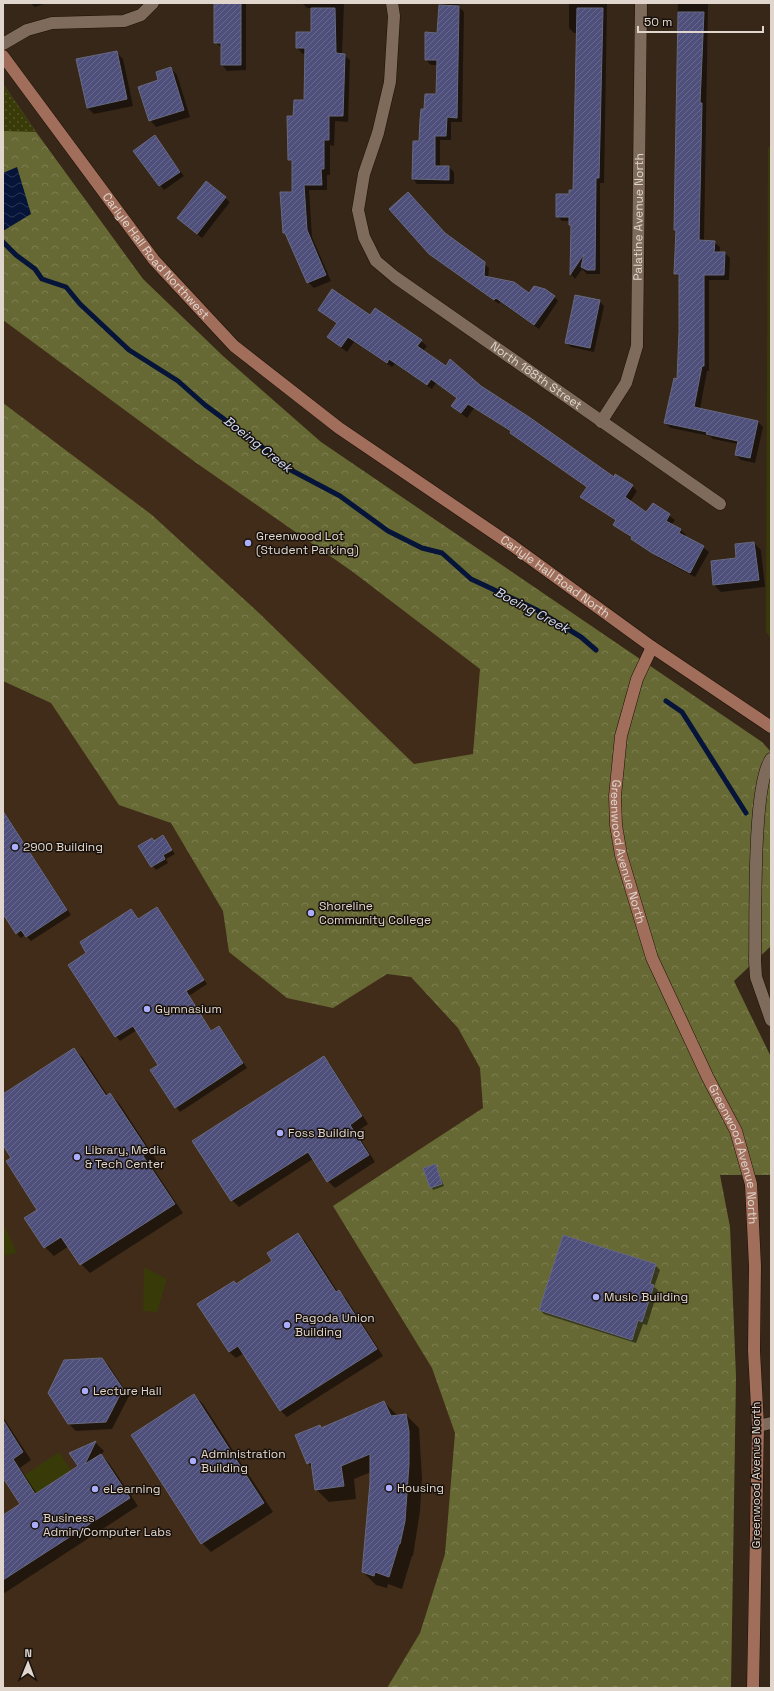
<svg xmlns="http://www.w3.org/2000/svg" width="774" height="1691" font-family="'Space Grotesk',sans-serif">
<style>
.built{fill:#412c19}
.green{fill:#383a07}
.forest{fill:url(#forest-crowns)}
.cemetery{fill:url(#cemetery-stones)}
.park{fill:url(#park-dots)}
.water{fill:url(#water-waves)}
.shadow{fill:#0007}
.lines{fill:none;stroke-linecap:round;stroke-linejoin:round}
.stream{stroke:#051438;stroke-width:5}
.building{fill:url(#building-hatch);stroke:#67697e}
.street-casing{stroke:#1e1004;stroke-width:13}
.secondary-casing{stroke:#1e1004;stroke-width:13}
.street{stroke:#7e6b5c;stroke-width:12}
.secondary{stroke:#a06e5b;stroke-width:12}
.poi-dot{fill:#abaffb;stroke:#19120c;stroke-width:1.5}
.labels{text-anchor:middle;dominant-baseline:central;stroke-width:3;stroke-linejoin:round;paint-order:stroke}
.street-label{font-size:12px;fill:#e0d6cd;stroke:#19120c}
.poi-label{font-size:12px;fill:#e0d6cd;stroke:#19120c;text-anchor:start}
.water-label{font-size:13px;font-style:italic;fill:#d1e0fc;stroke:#19120c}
</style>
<defs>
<pattern id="forest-crowns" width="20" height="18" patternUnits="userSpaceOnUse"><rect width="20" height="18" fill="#666934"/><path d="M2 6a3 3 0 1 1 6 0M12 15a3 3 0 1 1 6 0" fill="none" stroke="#7c7e50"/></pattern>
<pattern id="cemetery-stones" width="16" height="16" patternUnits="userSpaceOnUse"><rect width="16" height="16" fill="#383a07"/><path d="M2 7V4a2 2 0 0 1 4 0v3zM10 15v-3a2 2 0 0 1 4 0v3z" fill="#54562a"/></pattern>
<pattern id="park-dots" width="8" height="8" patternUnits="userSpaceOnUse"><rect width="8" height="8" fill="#383a07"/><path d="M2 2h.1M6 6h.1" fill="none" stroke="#54562a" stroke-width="1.8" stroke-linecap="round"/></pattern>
<pattern id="water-waves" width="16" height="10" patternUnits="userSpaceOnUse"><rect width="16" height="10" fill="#051438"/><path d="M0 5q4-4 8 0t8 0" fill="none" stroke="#293554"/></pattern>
<pattern id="building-hatch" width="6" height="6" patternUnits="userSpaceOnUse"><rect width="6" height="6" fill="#4f4f7c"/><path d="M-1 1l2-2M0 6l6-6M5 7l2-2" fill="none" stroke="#68688d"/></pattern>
</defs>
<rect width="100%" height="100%" fill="#372719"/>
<path class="built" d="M3 131 36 132 143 279 223 356 321 442 618 644 730 1227 736 1377 731 1688H3Z"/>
<g class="green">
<path d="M3 1226 5 1227 17 1253 3 1256Z"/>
<path d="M144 1267 167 1279 157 1312 143 1311Z"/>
<path d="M59 1452 71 1470 35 1494 23 1476Z"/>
</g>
<path class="forest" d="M3 84 36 132 143 279 223 356 321 442 762 742 771 752V946L734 981 771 1057V1175H720L730 1227 736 1377 731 1688H387L420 1633 445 1554 455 1433 432 1368 333 1206 483 1108 480 1068 458 1028 411 977 387 974 333 1008 287 998 229 952 223 911 171 823 119 805 51 703 3 681V403L152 515 260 614 414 764 473 754 480 669 353 572 195 462 3 320Z"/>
<path class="cemetery" d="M768 147 771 148V638L766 632Z"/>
<path class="park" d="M3 84 36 132 3 131Z"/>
<path class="water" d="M17 167 31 214 3 231V173Z"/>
<g class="shadow">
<path d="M30 3H47L35 7Z"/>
<path d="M215 3H246V70L227 71 222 65V48L215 42Z"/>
<path d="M302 3H344L342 54 350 60 348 122 335 121 334 146 330 145V175H327V190H309L312 237 331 281 314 288 308 282 288 237 284 232 293 193V163L289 159 294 117 305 101 306 54H303L297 48 312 33V8H307Z"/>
<path d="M440 3H459V7L464 12 462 122H451V140H440V167H449L454 172V184H417L413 179 414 142H420L425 110 437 95 438 65H431L426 60 438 34Z"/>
<path d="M569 3H607L604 183H600V274H587L582 269 575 279 571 274 572 227 570 221H562L557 216 570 195 574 191 576 54H578V33H574L569 28Z"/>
<path d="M678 3H708L704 241 714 242 720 247V253H725L730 258 729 280H709V371H707L700 409 758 422 763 427 755 463 741 460 736 455 738 444 713 439 710 436 671 428 665 423 678 380 680 278 675 273 677 231 675 229Z"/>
<path d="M116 52 123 59 133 106 94 114 87 107Z"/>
<path d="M171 68 177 75 190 117 156 127 150 120 160 81Z"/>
<path d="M155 137 184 176 164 190 135 151Z"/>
<path d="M225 198 230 202 202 238 178 218Z"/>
<path d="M445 235 489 268 488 278 529 294 554 296 558 301 539 329 500 302 499 304 435 258Z"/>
<path d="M599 301 604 306 594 352 571 347 566 343Z"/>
<path d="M319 310 371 316 421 341 427 346 423 351 481 387 614 478 632 486 637 491 630 502 647 513 653 504 675 520 671 525 681 530 686 535 685 537 703 547 709 552 695 577 659 558 638 544 615 524 617 521 582 497 588 487 517 438 512 432 474 408 467 418 458 411 452 406 458 398 436 383 432 389 395 364 392 367 354 342 347 352 334 342 328 337 338 324Z"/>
<path d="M754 543 761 550 765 587 721 592 714 585Z"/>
<path d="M3 810 71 915 31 941 25 935 21 938 16 933 3 912Z"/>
<path d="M163 836 175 854 166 859 168 863 156 870 139 846 155 842Z"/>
<path d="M156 908 207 984 189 996 212 1032 219 1027 223 1031 247 1068 180 1112 176 1107 160 1065 137 1030 120 1041 116 1036 88 953 131 910 139 920Z"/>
<path d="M74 1049 83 1058 108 1096 110 1094 119 1103 157 1161 151 1165 183 1213 90 1273 81 1264 69 1246 54 1256 45 1247 39 1210 13 1158 3 1143V1095Z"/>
<path d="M324 1058 330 1064 368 1124 356 1132 375 1162 335 1188 328 1181 313 1159 239 1207 232 1200Z"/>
<path d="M435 1165 444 1186 433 1190 425 1168Z"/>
<path d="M298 1234 305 1241 338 1292H339L346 1298 383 1356 287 1417 281 1411 244 1353 236 1358 229 1352 274 1261Z"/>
<path d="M655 1265 660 1270 654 1287 658 1290 647 1325 643 1324 636 1343 544 1314 540 1310Z"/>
<path d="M102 1359 109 1366 129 1396 112 1429 76 1431 69 1424Z"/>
<path d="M194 1395 203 1404 273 1512 211 1552 202 1543Z"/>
<path d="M384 1402 397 1415H406L419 1428 422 1478 420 1511 413 1556H412L402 1589 388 1584 387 1588 376 1585 363 1572 371 1472 354 1479 356 1499 329 1502 316 1489 313 1469 308 1463 319 1426 322 1429Z"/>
<path d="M3 1417 31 1460 20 1468 37 1494 79 1467 71 1454 96 1443 104 1451 101 1455 109 1463 138 1506 3 1594V1516L21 1504 3 1479Z"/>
</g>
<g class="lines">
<g class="stream">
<path d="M3 242 16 255 35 269 42 279 66 287 80 304 129 350 178 381 205 405 262 447 287 468 340 496 388 531 422 548 442 553 471 579 535 609 581 637 596 650"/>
<path d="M666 701 682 712 746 813"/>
</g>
</g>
<g class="building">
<path d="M214 3H241V65H221V43H214Z"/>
<path d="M439 5 459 6 457 118 447 117 446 136H435V166H449V180L412 179 413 141H419L420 120 421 109H424L425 94H436L437 60H425V32L437 33Z"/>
<path d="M311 8H335L336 53 345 54 343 116H329V140H324V169H321L322 185H304L307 230 326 275 307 283 285 233H283L280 192H292V160H288L287 116H293L294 100H304L305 48H296V32H311Z"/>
<path d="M577 8H603L599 178H596L595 270H587L581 267 584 254 570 275 571 225H569V217H556V194H569V190H573Z"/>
<path d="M678 12H704L700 103H702L699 240 715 241 714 252H725L724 275H704V366H702L694 407 758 421 750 458 735 455 738 441 706 434 707 432 664 423 674 378 677 379 679 332V274H674L676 230H674Z"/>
<path d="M117 51 127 99 87 108 76 59Z"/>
<path d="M171 67 184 110 149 121 138 87 158 80 156 72Z"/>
<path d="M155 135 180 172 159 186 133 151Z"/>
<path d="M206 181 226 197 197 234 177 218Z"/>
<path d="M408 192 445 233 485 262 484 276 514 282 529 293 534 286 545 289 555 296 534 325 496 298 494 300 429 254 389 209Z"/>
<path d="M332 289 370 315 375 308 422 340 417 346 446 366 450 359 481 386 529 417 614 477 615 474 633 485 625 497 646 512 653 503 670 514 666 521 681 529 679 533 704 546 690 573 652 553 631 539 632 537 613 525 616 520 580 497 587 487 510 433 511 431 468 404 461 413 451 406 457 398 431 379 427 385 389 359 387 363 348 337 341 347 327 337 337 323 318 310Z"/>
<path d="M575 295 600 300 590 348 565 343Z"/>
<path d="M754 542 759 580 713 585 711 561 736 558 735 544Z"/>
<path d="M3 811 67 910 26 937 21 930 16 934 3 914Z"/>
<path d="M163 835 172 850 163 855 165 859 151 867 138 846 152 838 154 841Z"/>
<path d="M157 907 204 980 186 991 211 1031 219 1026 243 1063 175 1108 150 1070 158 1065 133 1026 115 1037 68 965 86 953 80 942 131 909 138 919Z"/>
<path d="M74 1048 106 1096 110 1093 149 1152 143 1156 175 1204 80 1265 61 1237 44 1248 24 1218 37 1210 6 1161 11 1158 3 1145V1094Z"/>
<path d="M324 1056 362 1116 350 1125 369 1155 327 1182 308 1152 231 1201 192 1141Z"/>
<path d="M436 1164 442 1184 430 1188 423 1168Z"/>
<path d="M298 1233 336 1292 339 1290 377 1349 280 1411 238 1346 229 1352 197 1304 234 1281 236 1284 272 1261 267 1253Z"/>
<path d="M563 1235 656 1264 650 1284 654 1285 642 1322 638 1320 632 1340 539 1310Z"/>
<path d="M102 1358 123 1389 106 1422 68 1424 48 1393 64 1360Z"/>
<path d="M194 1394 264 1503 201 1544 131 1435Z"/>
<path d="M384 1401 391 1416 406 1414 409 1431V1464L405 1521 400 1544H399L389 1577 375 1572 374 1576 362 1572 370 1483V1454L341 1466 344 1486 315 1490 311 1462 307 1464 295 1435 320 1425 321 1428Z"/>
<path d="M3 1420 23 1452 13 1459 35 1494 78 1466 69 1453 96 1441 85 1464 101 1454 130 1498 3 1580V1515L20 1504 3 1478Z"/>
</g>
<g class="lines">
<defs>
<g id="street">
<path id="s1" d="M392 3 394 16 390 82 378 133 364 174 358 210 364 237 376 261 395 277 720 504"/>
<path d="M3 44 27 30 52 23 124 21 141 15 153 3"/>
<path id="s2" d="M601 422 626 383 637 346 641 3"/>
<path d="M771 759C752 785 756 923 755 961L756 977 771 1020"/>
<path d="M758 1426 771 1423"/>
</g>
<g id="secondary">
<path id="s3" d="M3 56 154 260 234 346 339 428 513 546 652 647 771 727"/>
<path id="s4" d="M652 647 637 679 621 736 615 796 616 825 621 855 652 958 708 1078 736 1131 751 1184 755 1266 754 1351 758 1426 753 1688"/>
</g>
</defs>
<use href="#street" class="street-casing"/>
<use href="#secondary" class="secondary-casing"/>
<use href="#street" class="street"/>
<use href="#secondary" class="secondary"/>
</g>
<g class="poi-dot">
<circle cx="248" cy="543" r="4"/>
<circle cx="15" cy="847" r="4"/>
<circle cx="311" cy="913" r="4"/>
<circle cx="147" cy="1009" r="4"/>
<circle cx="280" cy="1133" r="4"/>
<circle cx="77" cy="1157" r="4"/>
<circle cx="596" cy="1297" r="4"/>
<circle cx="287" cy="1325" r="4"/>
<circle cx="85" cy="1391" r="4"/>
<circle cx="193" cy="1461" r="4"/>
<circle cx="389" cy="1488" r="4"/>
<circle cx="95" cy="1489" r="4"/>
<circle cx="35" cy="1525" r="4"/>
</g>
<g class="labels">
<g class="street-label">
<text stroke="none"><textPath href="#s2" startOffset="214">Palatine Avenue North</textPath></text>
<text stroke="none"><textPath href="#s3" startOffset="252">Carlyle Hall Road Northwest</textPath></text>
<text stroke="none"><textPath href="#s1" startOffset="463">North 168th Street</textPath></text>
<text stroke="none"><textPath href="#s3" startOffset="767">Carlyle Hall Road North</textPath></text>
<text stroke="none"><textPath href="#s4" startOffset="212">Greenwood Avenue North</textPath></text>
<text stroke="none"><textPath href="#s4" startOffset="536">Greenwood Avenue North</textPath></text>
<text transform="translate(756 1475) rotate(-90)">Greenwood Avenue North</text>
</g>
<g class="poi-label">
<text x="256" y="536">Greenwood Lot<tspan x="256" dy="14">(Student Parking)</tspan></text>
<text x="23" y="847">2900 Building</text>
<text x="319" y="906">Shoreline<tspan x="319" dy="14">Community College</tspan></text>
<text x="155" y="1009">Gymnasium</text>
<text x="288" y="1133">Foss Building</text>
<text x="85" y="1150">Library, Media<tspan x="85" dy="14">&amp; Tech Center</tspan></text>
<text x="604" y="1297">Music Building</text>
<text x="295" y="1318">Pagoda Union<tspan x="295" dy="14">Building</tspan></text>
<text x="93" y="1391">Lecture Hall</text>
<text x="201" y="1454">Administration<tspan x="201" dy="14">Building</tspan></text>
<text x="397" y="1488">Housing</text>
<text x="103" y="1489">eLearning</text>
<text x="43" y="1518">Business<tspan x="43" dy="14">Admin/Computer Labs</tspan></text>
</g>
<g class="water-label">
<text transform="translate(258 444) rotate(38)">Boeing Creek</text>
<text transform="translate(532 610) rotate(28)">Boeing Creek</text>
</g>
</g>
<rect width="774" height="1691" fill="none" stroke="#e0d6cd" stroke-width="8"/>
<g transform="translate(28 1663) rotate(1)" stroke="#19120c" stroke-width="3" paint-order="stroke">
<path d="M0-3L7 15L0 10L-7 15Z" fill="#e0d6cd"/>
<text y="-6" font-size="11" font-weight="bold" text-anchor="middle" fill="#e0d6cd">N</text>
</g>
<path d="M638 26v6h125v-6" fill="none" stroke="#e0d6cd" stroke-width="2"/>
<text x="644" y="26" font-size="12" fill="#e0d6cd" stroke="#19120c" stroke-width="3" paint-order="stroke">50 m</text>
</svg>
